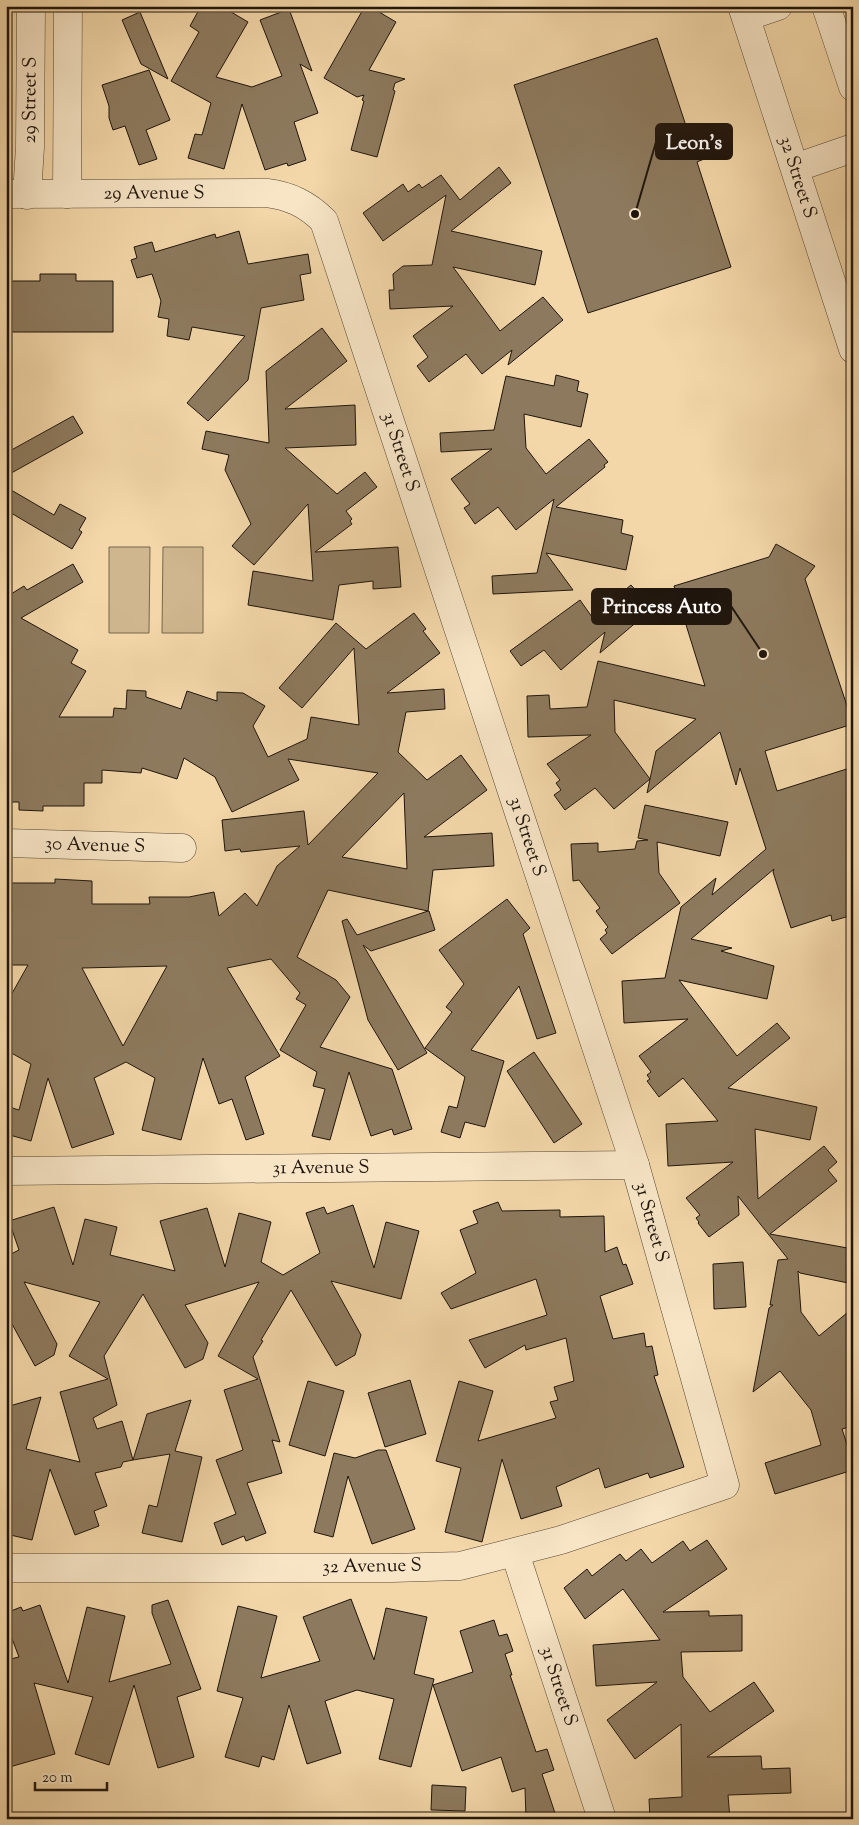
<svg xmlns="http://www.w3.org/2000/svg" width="859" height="1825" font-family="'Sorts Mill Goudy',serif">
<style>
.green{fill:#cfb68e;stroke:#77664e}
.building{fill:#8d7a5e;stroke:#1f150d;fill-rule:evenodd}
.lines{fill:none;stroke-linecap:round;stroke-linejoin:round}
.minor-casing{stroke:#544634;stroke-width:29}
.minor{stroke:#f7e5c6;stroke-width:28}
.labels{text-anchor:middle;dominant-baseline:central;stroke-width:5;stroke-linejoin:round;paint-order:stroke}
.street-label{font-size:19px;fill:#1f150d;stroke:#f7e5c6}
.leader{fill:none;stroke:#1f150d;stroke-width:2}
.callout-dot{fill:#1f150d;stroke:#f7e5c6;stroke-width:2}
.callout{fill:#1f150d;stroke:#1f150d;stroke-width:2}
.callout-label{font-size:20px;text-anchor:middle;font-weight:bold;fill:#fff}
</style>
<rect width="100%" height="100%" fill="#f3d7a8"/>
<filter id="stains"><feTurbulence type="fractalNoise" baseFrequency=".004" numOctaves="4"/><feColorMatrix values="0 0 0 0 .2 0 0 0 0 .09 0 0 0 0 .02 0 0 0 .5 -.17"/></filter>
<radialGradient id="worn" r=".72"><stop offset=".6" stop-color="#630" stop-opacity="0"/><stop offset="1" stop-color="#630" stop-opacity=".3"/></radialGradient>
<g class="green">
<path d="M109 547H150L149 633H109Z"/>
<path d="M163 547H203V633H162Z"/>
</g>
<g class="building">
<path d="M201 6H221L248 22 216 77 252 87 282 76 260 20 289 9 312 71 300 64 318 113 294 122 306 160 288 166 287 163 265 170 242 104 224 169 188 158 195 134 202 135 211 103 171 81 199 32 190 26Z"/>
<path d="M365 6H369L396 22 369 70 405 79 395 83 393 90 395 91 377 157 351 150 364 101 362 100 364 95 357 97 324 78Z"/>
<path d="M140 12 168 79 141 64 122 20Z"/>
<path d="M657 38 692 144 698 142 704 159 697 162 731 267 588 313 514 85Z"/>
<path d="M149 70 170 120 146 130 157 159 139 165 125 126 113 130 109 118V106L102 85Z"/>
<path d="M499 167 511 183 451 231 542 251 535 285 453 267 500 331 543 297 563 320 508 365 512 350 482 374 466 354 429 382 417 366 428 357 413 336 453 306 390 309 389 290H394L393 274 403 266 432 265 446 195 383 241 363 213 403 184 408 192 419 184 422 188 441 175 460 200Z"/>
<path d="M239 231 248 264 308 254 311 273 300 275 304 300 261 308 248 380 208 421 187 403 245 336 192 327 189 340 167 336 169 319 158 317 161 301 152 274 137 278 131 260 137 258 134 247 152 242 155 252 215 234 216 238Z"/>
<path d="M40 274H76V281H113V332H8V281H40Z"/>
<path d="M322 328 347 361 285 409 355 405 356 445 285 448 337 494 365 472 377 487 346 511 352 519 350 521 352 524 315 552 398 547 401 587 373 589V581L339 585 333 620 248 605 253 571 313 581 308 504 254 565 232 546 251 524 225 470 229 455 202 449 206 431 269 443 266 371Z"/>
<path d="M556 375 579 381 577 391 588 394 581 427 524 414 526 448 546 474 589 439 608 462 604 465 605 467 556 507 623 520 621 533 633 536 626 570 546 553 573 590 493 594 492 576 537 573 554 499 516 530 498 507 475 524 464 508 470 504 451 479 492 449 441 452 440 433 494 430 506 376 554 386Z"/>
<path d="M73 416 83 433 6 476V453Z"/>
<path d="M6 487 54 515 60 504 86 518 79 530 82 532 72 549 6 510Z"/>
<path d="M776 544 815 566 805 579 853 724 765 751 777 791 853 767V915L832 921 831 915 791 928 773 872 774 869 691 939 732 948 721 951 774 966 767 999 679 980 737 1056 777 1023 790 1038 728 1088 817 1107 810 1140 755 1129 758 1199 824 1146 837 1162 828 1170 837 1181 770 1234 853 1249V1284L800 1273 798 1271 801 1312 819 1336 853 1308V1426L842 1429 853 1463V1470L775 1494 765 1463 821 1445 811 1410 780 1371 753 1392 769 1308 773 1305H770L778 1260 788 1259 738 1196 739 1215 709 1237 698 1223 699 1222 696 1218 700 1215 686 1198 733 1162 668 1166 666 1124 718 1121 683 1078 659 1097 647 1081 650 1079 647 1075 651 1072 639 1056 688 1019 624 1023 622 981 665 978 681 907 716 878 712 895 766 849 740 768 736 785 720 732 647 793 656 751 696 719 614 700 615 732 650 779 614 809 595 788 565 810 554 795 561 790 556 783 560 780 547 764 591 735 528 737 527 696 549 695 550 709 587 707 598 661 705 686 674 586 769 557Z"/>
<path d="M73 564 83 582 21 618 78 650 71 663 86 671 59 717H113L114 708 126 709 127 690 146 691V697L181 709 187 691 217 701V692L243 693 265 706 253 726 268 757 307 739 311 717 359 725 354 648 302 708 279 688 336 623 366 649 414 613 426 629 423 631 440 653 387 693 444 689 445 709 406 712 398 752 427 780 461 755 487 790 424 837 492 833 494 866 433 870 428 911H429L435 930 371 951 363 945 427 1053 398 1070 368 1020 342 921 347 919 357 935 428 911 328 890 297 957 336 980 350 997 320 1047 392 1069 412 1129 394 1135 392 1129 371 1136 349 1072 330 1140 312 1136 325 1089 313 1086 317 1072 280 1050 306 1005 296 999 300 993 271 959 227 968 280 1056 245 1077 264 1134 246 1140 232 1099 219 1104 203 1058 181 1140 142 1130 155 1078 126 1062 94 1078 114 1134 72 1148 48 1078 31 1141 6 1134V1106L19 1110 31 1064 6 1050V1004L28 965H10V883H55V879L92 881V904H150L149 897H189L214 892 219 916 245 893 257 906 277 866 300 846 241 852 240 849 225 851 222 820 304 811 308 845 378 773 288 759 299 780 232 812 215 777 184 758 177 779 142 768 141 773 102 770V783H84V806H43V811L19 810V802H6V597L24 586 27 590ZM404 793 407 869 342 857ZM167 966 123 1046 82 968Z"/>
<path d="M631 585 652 609 600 653 605 632 561 670 544 650 521 666 510 651 580 600 592 617Z"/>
<path d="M645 805 728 822 720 856 657 842 659 873 680 903 612 954 600 939 607 933 605 930 608 927 596 911 600 908 579 880 573 881 571 844 598 843V852L635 849 637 841 648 840 638 838Z"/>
<path d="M507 899 530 928 523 934 556 1033 537 1039 519 986 471 1050 504 1061 485 1127 465 1122 460 1138 441 1132 449 1106 457 1108 465 1077 425 1048 452 1012 446 1007 464 984 439 950Z"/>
<path d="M534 1052 582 1124 554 1143 507 1071Z"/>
<path d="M498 1202 502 1211 560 1210V1217L604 1216 605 1252 617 1247 623 1265 626 1264 633 1284 600 1296 613 1339 644 1333 646 1347 652 1346 658 1375 654 1376 684 1467 650 1478 648 1473 605 1488 599 1468 556 1487 562 1506 521 1519 502 1459 482 1542 445 1532 461 1468 436 1461 459 1381 493 1391 478 1441 556 1418 550 1402 558 1400 554 1387 574 1381 566 1338 526 1350 525 1345 485 1368 469 1340 547 1315 536 1279 451 1309 441 1293 476 1273 460 1230 478 1223 473 1211Z"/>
<path d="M353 1205 374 1268 386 1222 419 1231 401 1299 331 1281 361 1335 355 1355 336 1366 291 1290 261 1340 263 1341 253 1357 280 1442 272 1440 282 1473 247 1483 266 1533 246 1541 244 1536 222 1545 214 1523 236 1514 216 1460 243 1450 224 1390 258 1379 218 1356 259 1282 185 1305 208 1343 203 1359 185 1368 143 1294 104 1356 117 1405 93 1418 97 1429 122 1421 133 1460 123 1462 121 1467 95 1473 107 1506 94 1511 99 1526 75 1535 50 1469 32 1540 6 1534V1407L41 1397 26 1449 80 1462 60 1392 108 1379 69 1356 100 1302 24 1282 57 1344 54 1355 35 1366 6 1313V1249L9 1255 19 1250 9 1221 54 1207 73 1265 85 1219 117 1227 110 1255 175 1271 160 1221 207 1208 225 1267 239 1213 271 1222 261 1262 283 1275 320 1253 306 1213 324 1207 327 1214Z"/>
<path d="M743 1262 746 1307 714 1309 713 1264Z"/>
<path d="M410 1380 426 1434 385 1447 368 1393Z"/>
<path d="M308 1381 344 1391 325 1456 289 1445Z"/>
<path d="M191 1400 175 1451 202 1457 182 1542 142 1533 149 1505 157 1507 170 1454 133 1460 147 1414Z"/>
<path d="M378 1450H386L415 1529 372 1544 348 1476 333 1537 314 1532 334 1453 355 1458Z"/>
<path d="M707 1540 727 1569 663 1612 709 1611V1616L742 1615V1651L681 1652 683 1677 710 1712 754 1682 774 1711 707 1757 761 1756 762 1769 790 1768 791 1793 728 1795 730 1819H650L649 1799 682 1797 681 1724 635 1759 607 1720 657 1682 596 1686 593 1645 660 1640 623 1589 585 1619 564 1588 587 1569 592 1576 620 1554 626 1561 641 1549 652 1563 683 1541 690 1551Z"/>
<path d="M351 1599 374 1660 386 1608 427 1617 414 1674 434 1679 411 1767 379 1759 394 1699 357 1690 325 1701 341 1753 307 1764 289 1705 274 1760 262 1756 259 1767 225 1757 243 1698 217 1691 238 1606 277 1616 261 1678 320 1661 303 1617Z"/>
<path d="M168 1600 201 1689 177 1697 194 1757 158 1768 134 1685 109 1765 75 1754 93 1697 34 1683 55 1754 6 1768V1660L19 1657 6 1623V1613L21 1607 23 1611 40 1605 68 1683 87 1607 125 1616 109 1682 171 1664 152 1613V1605Z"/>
<path d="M494 1620 499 1636 507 1634 513 1651 505 1654 512 1675H510L536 1752 547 1749 554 1770 542 1774 557 1819H526L525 1788 512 1792 501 1757 462 1771 433 1685 473 1672 460 1631Z"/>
<path d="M432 1785 466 1787 465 1811 431 1810Z"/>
</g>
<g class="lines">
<defs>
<g id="minor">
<path id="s1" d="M742 6 853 349"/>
<path d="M826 6 853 87"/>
<path d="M746 17 778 6"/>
<path d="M795 168 853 148"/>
<path id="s2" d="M6 194 267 193C290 196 307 204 324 221L635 1165 725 1485 561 1540 460 1566 392 1568H6"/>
<path d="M67 194 68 6"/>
<path id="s3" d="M27 195 30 147 31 6"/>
<path id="s4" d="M6 843 182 848"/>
<path id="s5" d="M6 1171 635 1165"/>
<path id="s6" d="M515 1553 602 1819"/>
</g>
</defs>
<use href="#minor" class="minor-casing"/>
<use href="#minor" class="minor"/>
</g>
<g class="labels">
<g class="street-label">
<text stroke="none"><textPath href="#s3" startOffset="95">29 Street S</textPath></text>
<text stroke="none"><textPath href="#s1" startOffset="180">32 Street S</textPath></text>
<text stroke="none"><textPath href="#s2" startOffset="148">29 Avenue S</textPath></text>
<text stroke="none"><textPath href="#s2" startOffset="569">31 Street S</textPath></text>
<text stroke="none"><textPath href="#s2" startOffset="974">31 Street S</textPath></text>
<text stroke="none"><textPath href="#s4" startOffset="89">30 Avenue S</textPath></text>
<text stroke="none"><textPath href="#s5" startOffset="315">31 Avenue S</textPath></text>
<text stroke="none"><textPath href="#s2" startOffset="1379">31 Street S</textPath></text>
<text transform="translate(372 1567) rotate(-1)">32 Avenue S</text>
<text stroke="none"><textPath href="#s6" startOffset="140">31 Street S</textPath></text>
</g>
</g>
<path class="leader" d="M635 214L656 142M763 654L731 606"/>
<g class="callout-dot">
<circle cx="635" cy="214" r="5"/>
<circle cx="763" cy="654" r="5"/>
</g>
<g class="callout">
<rect x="656" y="124" width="76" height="35" rx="5"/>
<rect x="592" y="589" width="139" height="35" rx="5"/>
</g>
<g class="callout-label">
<text x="694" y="149">Leon's</text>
<text x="662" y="613">Princess Auto</text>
</g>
<rect width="859" height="1825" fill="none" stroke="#f3d7a8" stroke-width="25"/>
<rect x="8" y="8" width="844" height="1810" fill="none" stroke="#1f150d" stroke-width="2.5"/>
<rect x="12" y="12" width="834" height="1800" fill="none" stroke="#1f150d"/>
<path d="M35 1782v8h72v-8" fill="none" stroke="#1f150d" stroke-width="2.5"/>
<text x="42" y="1782" font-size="15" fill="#1f150d" stroke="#f7e5c6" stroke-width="4" paint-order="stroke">20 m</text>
<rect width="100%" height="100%" filter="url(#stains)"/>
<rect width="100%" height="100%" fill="url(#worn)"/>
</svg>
